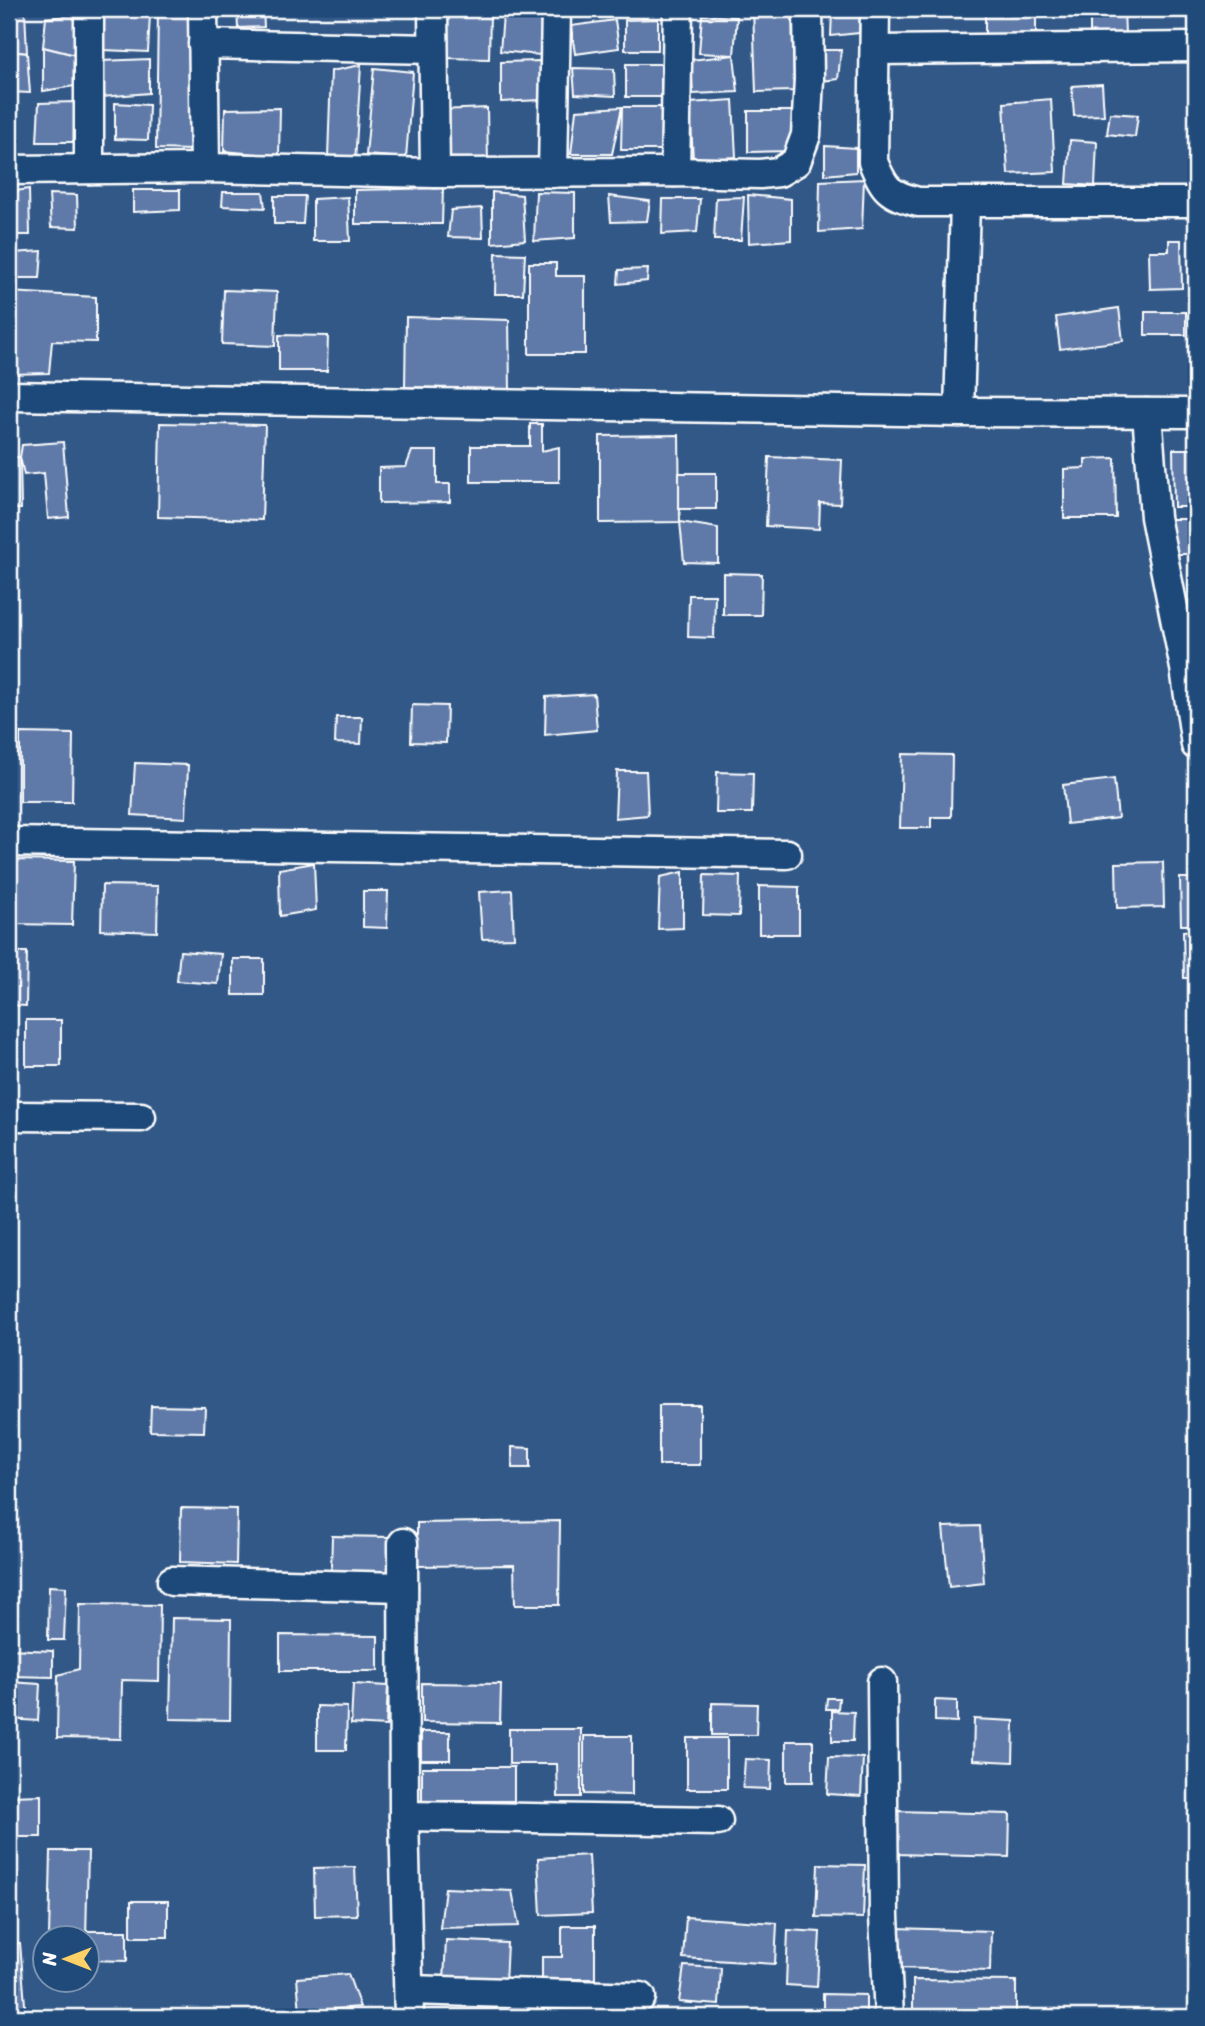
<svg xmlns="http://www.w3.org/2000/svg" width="1205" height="2026" font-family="Sriracha,sans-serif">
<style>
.building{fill:#5e7aa8;stroke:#fff;stroke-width:2}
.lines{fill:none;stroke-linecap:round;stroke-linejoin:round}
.minor-casing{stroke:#fff;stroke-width:33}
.minor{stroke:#1f4a7a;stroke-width:28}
</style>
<rect width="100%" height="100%" fill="#325888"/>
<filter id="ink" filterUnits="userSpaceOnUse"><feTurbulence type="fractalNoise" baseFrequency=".0143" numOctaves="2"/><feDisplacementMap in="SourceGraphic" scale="14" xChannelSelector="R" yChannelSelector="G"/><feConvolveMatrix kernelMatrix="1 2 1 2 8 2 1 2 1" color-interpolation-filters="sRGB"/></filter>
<g filter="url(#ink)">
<g class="building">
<path d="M9 9H25V11L9 13Z"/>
<path d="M158 9H194L192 150 156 149Z"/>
<path d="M237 9H263L264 27 238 28Z"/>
<path d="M576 9H613L612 12 576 13Z"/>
<path d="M753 9H792L794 91 756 92Z"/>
<rect x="985" y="9" width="51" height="26"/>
<path d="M1090 9H1124L1125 34 1090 35Z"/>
<path d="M25 11 27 53 9 51V13Z"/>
<path d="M860 11 859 33 831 36 832 12Z"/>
<path d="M445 12 490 14 489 59 443 58Z"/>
<path d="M150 14 148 52 104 50V16Z"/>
<path d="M76 15 75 55 43 47 46 18Z"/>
<path d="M503 15 542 18 540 55 500 51Z"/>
<path d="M702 15 737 17 734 55 699 53Z"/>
<path d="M658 19V50H625V20Z"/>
<path d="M615 20 619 48 575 54 571 26Z"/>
<path d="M43 47 75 55V86L43 91Z"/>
<path d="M824 50H841L838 79 821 81Z"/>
<path d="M9 51 27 53 30 93 9 92Z"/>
<path d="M734 55 738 92 693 94 691 60Z"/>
<path d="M149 59V93L102 97 101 61Z"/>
<path d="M540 61 541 100 501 102V62Z"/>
<rect x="626" y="64" width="35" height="33"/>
<path d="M361 65 355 163 328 157 331 71Z"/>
<path d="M374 68 413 72 406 158 366 155Z"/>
<path d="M573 68 614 69 615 96 575 94Z"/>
<path d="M1102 84 1104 115 1074 116 1072 86Z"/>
<path d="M1051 99 1055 172 1008 174 1004 103Z"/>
<path d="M733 100 736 157 693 160 690 103Z"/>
<path d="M75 102 74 142H37L39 103Z"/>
<path d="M115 103 149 105 148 140 115 139Z"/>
<path d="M622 107 612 154H571L576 110Z"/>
<path d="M622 107H661V150H621Z"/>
<path d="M280 108 279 156 224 151 225 109Z"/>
<path d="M487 108 488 164 438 162 439 110Z"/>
<path d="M748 111H793V151L748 152Z"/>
<path d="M1110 113 1138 115 1135 137 1107 134Z"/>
<path d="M1070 140 1097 142 1095 186 1067 184Z"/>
<path d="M825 146 856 148V172L825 175Z"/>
<path d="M864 179 862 229 819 232 820 181Z"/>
<path d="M443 188 442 224H355V190Z"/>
<path d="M29 189 30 235H9V192Z"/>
<path d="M133 190H180V210L133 212Z"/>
<path d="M223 192H263L265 208 222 206Z"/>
<path d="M492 192 522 195 525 240 492 243Z"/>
<path d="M536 192 575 193V238L534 241Z"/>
<path d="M49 194 77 195 78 228 51 227Z"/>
<path d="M748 195 791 199V240L749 243Z"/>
<path d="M274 196H305L303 224H274Z"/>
<path d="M609 196 650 201 647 221 611 222Z"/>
<path d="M348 197 350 241H313V199Z"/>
<path d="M744 197 741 240H714L716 198Z"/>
<path d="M663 199H700L697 232 662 234Z"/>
<path d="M482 208 483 238 448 237 451 210Z"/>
<path d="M1169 240H1181L1182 288 1150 289 1149 251H1169Z"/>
<path d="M42 251 40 278H13V253Z"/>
<path d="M496 253 525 254 523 294H495Z"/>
<path d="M529 263H556V276H585V354H529Z"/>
<path d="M648 269 647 281 618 284 619 270Z"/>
<path d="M224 290 277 292 275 346 222 344Z"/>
<path d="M9 292 96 297V342L52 341 49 373 9 374Z"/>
<path d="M1119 308 1123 341 1060 349 1056 317Z"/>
<rect x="1145" y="312" width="41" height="23"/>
<path d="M406 317 509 320 510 390 405 387Z"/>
<path d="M279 335 328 336 327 371H279Z"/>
<path d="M160 423 265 425 262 520 158 517Z"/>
<path d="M530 424H542V451L559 447V482H471V446H530Z"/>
<path d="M679 435 680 522 600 523V436Z"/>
<path d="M63 442 69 517 48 519 44 473 24 475 20 457 22 445Z"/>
<path d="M1173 449H1196V507H1174Z"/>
<path d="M412 451H437V484H450V502L379 503V468L406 467Z"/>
<path d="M9 457H20L21 509H9Z"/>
<path d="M769 457 842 460 840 504 820 503 819 529 766 526Z"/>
<path d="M1115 458 1116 518H1064V469L1085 468V459Z"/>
<rect x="679" y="473" width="37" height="36"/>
<path d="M1170 519H1196V554H1172Z"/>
<path d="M680 522 718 528V563L684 562Z"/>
<path d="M723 573 762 574 761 615H723Z"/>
<path d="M689 595H715L714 638 688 637Z"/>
<path d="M594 694 597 730 545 735 546 697Z"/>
<path d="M412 705 447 706 446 743 411 742Z"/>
<path d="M336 717H362L361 744 335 743Z"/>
<path d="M20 733 73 734 72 802H20Z"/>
<path d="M902 754 952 755 951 817H931V828H900Z"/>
<path d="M135 763 188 765 186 818 132 815Z"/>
<path d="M617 771H646L648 815 615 818Z"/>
<path d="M717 772 753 773 752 813H716Z"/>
<path d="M1114 779 1118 818 1067 824 1063 785Z"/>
<path d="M9 860 74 861 72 925 9 924Z"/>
<path d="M1163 862 1164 907 1117 908 1116 863Z"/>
<path d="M314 863 316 910 280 916 279 869Z"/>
<path d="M683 872V928L658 929 660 877Z"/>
<path d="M704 875 740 876 739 916 703 915Z"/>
<path d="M1180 878H1196V925H1181Z"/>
<path d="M102 885 158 886 157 932 101 930Z"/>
<path d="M759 886 799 887V934H759Z"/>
<path d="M512 890 514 938 482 939 479 892Z"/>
<path d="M363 891H388L387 928 363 927Z"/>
<path d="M1196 930V978H1184L1183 931Z"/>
<path d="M180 951 221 954 218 984 177 981Z"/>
<path d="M9 952H27L26 1006 9 1005Z"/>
<rect x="233" y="959" width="31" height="36"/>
<rect x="26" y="1020" width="35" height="46"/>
<rect x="659" y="1405" width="41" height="60"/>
<path d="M151 1406 205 1407 204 1432 150 1431Z"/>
<path d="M512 1447 530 1448V1468H512Z"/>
<path d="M181 1508 237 1509 236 1564 180 1562Z"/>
<path d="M560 1521 559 1605H515L514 1565 417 1566V1523Z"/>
<path d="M980 1526 984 1583 949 1587 943 1527Z"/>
<path d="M332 1536 391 1537 390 1573 331 1572Z"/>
<path d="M49 1586 66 1587 64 1640H48Z"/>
<path d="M80 1604 160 1605 159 1681 122 1680 121 1739 57 1738 58 1675 79 1669Z"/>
<path d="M172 1618 231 1619 230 1720 170 1719Z"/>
<path d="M280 1635 378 1636V1671H280Z"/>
<path d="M9 1649 53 1651V1677L9 1676Z"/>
<path d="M9 1682 40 1684 38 1721 9 1719Z"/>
<path d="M422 1683 501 1684 500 1723 422 1722Z"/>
<path d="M353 1684 388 1686 386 1726 351 1724Z"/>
<path d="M827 1698H839L838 1709H826Z"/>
<path d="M935 1700 957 1701V1722L935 1721Z"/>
<path d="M712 1703 757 1704 756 1735H712Z"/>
<path d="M317 1706 347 1707 346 1750H317Z"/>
<path d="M832 1711 854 1712 853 1741H832Z"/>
<path d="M974 1719 1014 1721 1013 1762 973 1760Z"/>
<path d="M509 1729H581V1797H558L557 1764H509Z"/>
<rect x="421" y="1732" width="29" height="28"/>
<path d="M584 1736H632V1795L584 1794Z"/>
<rect x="687" y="1738" width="40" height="51"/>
<rect x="786" y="1741" width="27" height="41"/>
<path d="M829 1757 863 1758 861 1796 827 1794Z"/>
<path d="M745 1759 771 1760 770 1789 743 1788Z"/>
<rect x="422" y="1767" width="92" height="34"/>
<path d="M41 1795V1837H9V1796Z"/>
<path d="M896 1811 1010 1814 1009 1857 895 1854Z"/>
<path d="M51 1851H88L86 1938H49Z"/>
<path d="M589 1855 592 1913 541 1915 538 1858Z"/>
<path d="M818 1864 865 1865 863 1918 816 1917Z"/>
<path d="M355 1867 357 1915 315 1916 314 1868Z"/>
<path d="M445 1888 512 1891 519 1926 440 1928Z"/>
<rect x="131" y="1901" width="37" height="36"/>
<path d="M686 1917 777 1923 775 1964 683 1958Z"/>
<path d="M562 1926H595V1979H542V1957H562Z"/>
<path d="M896 1928 991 1931 990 1971 895 1968Z"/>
<path d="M788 1930 820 1932 817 1987 786 1985Z"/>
<path d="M87 1931H127V1961L88 1960Z"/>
<path d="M446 1940 507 1943 505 1984 444 1981Z"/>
<path d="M9 1942 20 1943 26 2017H9Z"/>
<path d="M684 1966 721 1968 719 2005 679 2002Z"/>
<path d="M348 1974 360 2007 300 2012 297 1978Z"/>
<path d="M913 1980 1016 1981V2017H987V2013L913 2012Z"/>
<path d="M823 1994 866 1995V2017H823Z"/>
<path d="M627 2014V2017H565Z"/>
</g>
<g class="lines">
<defs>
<g id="minor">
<path d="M203 9 205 168"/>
<path d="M433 9 435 173"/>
<path d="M875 9 873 162C885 190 888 194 918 202H1196"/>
<path d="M203 44 433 49"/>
<path d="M875 50 1196 47"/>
<path d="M89 169V9"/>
<path d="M9 170 205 168 435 173 675 172 760 174 779 172 796 162 806 135 809 79 808 9"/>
<path d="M675 172 678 9"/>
<path d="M553 173 556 9"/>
<path d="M9 396 959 412 1196 413"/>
<path d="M959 412 965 203"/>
<path d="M1147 413 1155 517 1185 668 1196 745"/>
<path d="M9 842 787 854"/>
<path d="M9 1116 141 1117"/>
<path d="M403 1543 404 1816 409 2017"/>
<path d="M172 1581 403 1587"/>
<path d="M882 1682 884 1916 889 2017"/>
<path d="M404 1816 718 1821"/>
<path d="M409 1990 641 1997"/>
</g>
</defs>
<use href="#minor" class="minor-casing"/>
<use href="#minor" class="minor"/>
</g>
</g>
<rect width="1205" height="2026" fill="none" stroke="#1f4a7a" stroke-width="35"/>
<rect x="18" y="18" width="1170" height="1991" fill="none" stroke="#fff" stroke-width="2.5" filter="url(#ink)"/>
<g transform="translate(66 1959) rotate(270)"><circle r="33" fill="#1f4a7a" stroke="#7992af" stroke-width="2"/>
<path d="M0-5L12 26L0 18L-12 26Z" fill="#ffd166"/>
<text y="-10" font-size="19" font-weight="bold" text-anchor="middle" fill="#ffffff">N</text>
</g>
</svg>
